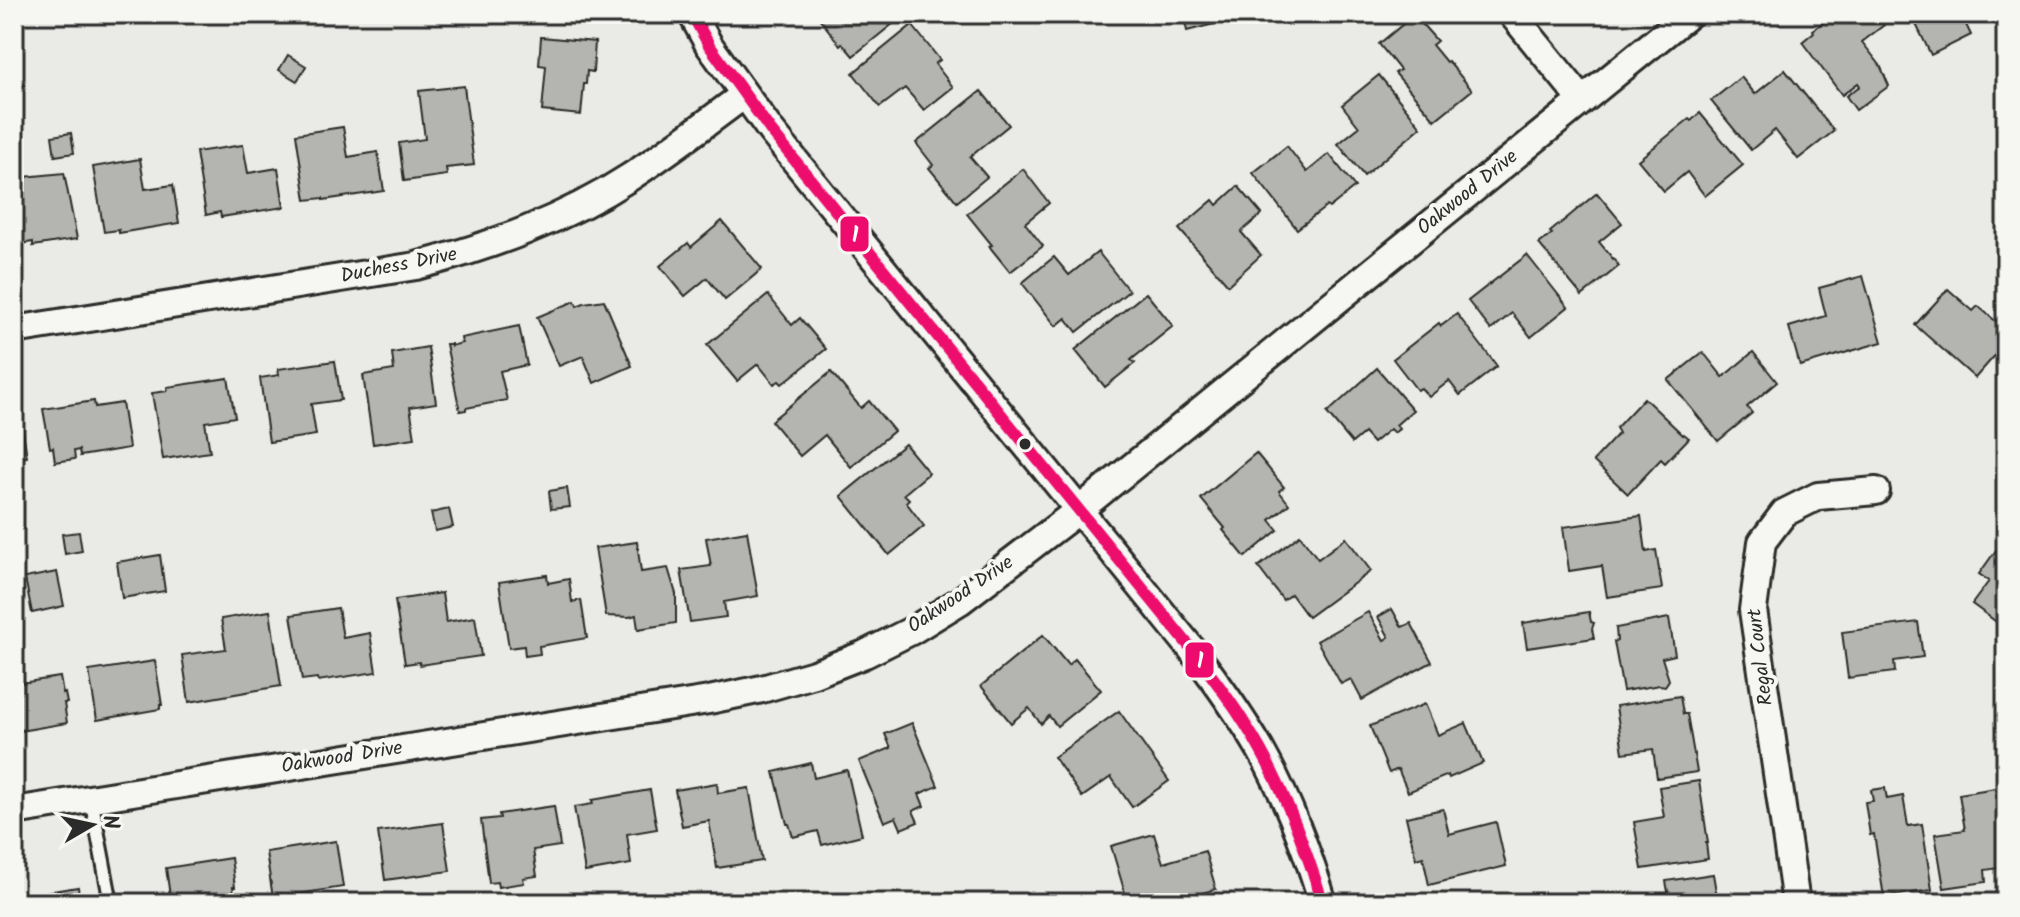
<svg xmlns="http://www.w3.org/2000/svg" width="2020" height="917" font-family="Kalam,sans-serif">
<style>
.building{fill:#b4b4b1;stroke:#2b2b2b;stroke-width:2}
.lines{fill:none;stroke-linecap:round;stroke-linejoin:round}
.lane-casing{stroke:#2b2b2b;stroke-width:18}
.street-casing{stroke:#2b2b2b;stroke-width:32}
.lane{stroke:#f6f6f2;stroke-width:12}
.street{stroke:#f6f6f2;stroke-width:26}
.bus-1-casing{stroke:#f6f6f2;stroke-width:18}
.bus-1{stroke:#ed0b6d;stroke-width:12}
.bus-dot{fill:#2b2b2b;stroke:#f6f6f2;stroke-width:3}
.labels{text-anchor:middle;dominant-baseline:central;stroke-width:8;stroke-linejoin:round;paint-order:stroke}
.street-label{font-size:20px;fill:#2b2b2b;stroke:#f6f6f2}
.line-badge{stroke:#f6f6f2;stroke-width:3}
.badge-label{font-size:22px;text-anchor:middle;font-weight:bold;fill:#fff}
</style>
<rect width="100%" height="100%" fill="#eaeae6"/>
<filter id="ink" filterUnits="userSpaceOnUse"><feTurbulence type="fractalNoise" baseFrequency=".0125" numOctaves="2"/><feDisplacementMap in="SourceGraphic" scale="16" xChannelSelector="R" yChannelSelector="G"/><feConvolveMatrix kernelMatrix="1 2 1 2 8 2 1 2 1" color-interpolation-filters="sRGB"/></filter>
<g filter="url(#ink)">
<g class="building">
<path d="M816 14H905L853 56 842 43 840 45Z"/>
<path d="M1183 14H1252L1187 31Z"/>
<path d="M1834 14H1876L1884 25 1862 42 1880 65 1889 86 1856 110 1846 96 1860 86 1858 83 1842 95 1802 42 1814 32 1813 30Z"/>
<path d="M1911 14H1961L1971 35 1931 55Z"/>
<path d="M1414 15 1437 41 1432 45 1446 62 1448 61 1472 90 1435 120 1395 73 1400 70 1379 44Z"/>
<path d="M912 25 940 60 935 64 953 87 924 110 905 88 880 107 853 73Z"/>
<path d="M541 37 595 42 593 72 587 71 586 84H584L581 115 542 111 546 66 539 65Z"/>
<path d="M288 55 306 66 297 81 279 70Z"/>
<path d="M1785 70 1834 131 1798 159 1775 130 1751 150 1711 101 1741 77 1755 94Z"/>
<path d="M1379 75 1421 127 1364 176 1338 144 1359 127 1342 105Z"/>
<path d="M464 86 474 165 446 168 447 175 404 181 399 143 425 139 419 91Z"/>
<path d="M981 91 1009 125 970 157 987 177 957 202 929 168 933 165 916 143Z"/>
<path d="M1700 113 1743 165 1705 196 1687 172 1664 191 1638 160 1689 119 1691 121Z"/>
<path d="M343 127 348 157 378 152 384 191 323 200V198L306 200 296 134Z"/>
<path d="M71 133 74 153 55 156 52 136Z"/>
<path d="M243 145 248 173 278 168 284 207 221 217 220 212 206 215 196 152Z"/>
<path d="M1287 146 1307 172 1329 154 1355 187 1329 208 1327 206 1297 229 1253 173Z"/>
<path d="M140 159 145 189 173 185 179 223 119 233V230L104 232 93 167Z"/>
<path d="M1023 169 1049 203 1025 223 1043 246 1010 272 989 246 992 245 967 214Z"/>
<path d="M64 173 77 239 33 246V242L14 245V178Z"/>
<path d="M1238 186 1262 214 1241 232 1261 255 1228 285 1179 229 1213 200 1217 205Z"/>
<path d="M1597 193 1622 223 1599 242 1619 266 1582 296 1539 244 1552 234 1550 232Z"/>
<path d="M722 221 762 269 725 300 707 278 685 296 660 266 688 243 691 247Z"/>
<path d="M1098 252 1129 291 1077 332 1066 318 1056 326 1022 283 1054 257 1069 275Z"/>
<path d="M1527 255 1568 307 1531 337 1512 313 1491 330 1468 301Z"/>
<path d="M1863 276 1882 342 1800 366 1789 327 1826 316 1819 288Z"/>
<path d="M1948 289 1973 311 1978 306 2006 330V343L1975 378 1915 325Z"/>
<path d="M1146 293 1173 326 1131 360 1135 363 1105 387 1075 350Z"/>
<path d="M768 295 792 325 800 318 826 349 782 384 779 381 774 384 758 364 737 381 707 345Z"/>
<path d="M604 300 632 366 594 383 583 356 559 366 537 317 575 301 577 306 584 303Z"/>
<path d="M1457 314 1497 366 1460 395 1449 381 1429 397 1421 388 1417 390 1393 359 1439 323 1441 326Z"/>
<path d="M519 326 527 365 500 371 507 400 466 408V410L460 411 446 344H451V346L462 343 461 338Z"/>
<path d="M428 347 436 403 410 407 415 438 373 444 363 375 394 370 392 353Z"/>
<path d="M1703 352 1723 377 1753 352 1777 382 1747 407 1752 413 1718 441 1668 380Z"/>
<path d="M335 361 341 400 311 404 316 435 269 442 260 378 279 375 278 369Z"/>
<path d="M1377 368 1413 410 1396 425 1399 429 1394 433 1390 429 1373 443 1364 433 1352 443 1327 413Z"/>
<path d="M831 372 861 408 869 401 894 431 851 467 825 435 800 456 771 421Z"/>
<path d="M228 378 235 417 205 422 210 452 163 459 152 393 167 391V387Z"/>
<path d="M1644 398 1683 435 1684 434 1689 438 1665 463 1661 459 1628 494 1593 461 1619 433 1616 428Z"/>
<path d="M94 401 95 407 122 403 129 448 80 456 79 450 74 451 75 459 55 462 53 447 50 448 43 409Z"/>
<path d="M20 411 27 457 14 459V412Z"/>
<path d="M905 444 929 473 904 494 909 499 906 502 924 526 889 555 841 496Z"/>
<path d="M1256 453 1284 487 1279 491 1289 504 1270 520 1278 530 1245 557 1223 530 1225 528 1201 499Z"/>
<path d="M567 488 570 507 551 509 549 491Z"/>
<path d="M449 509 453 527 435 531 431 513Z"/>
<path d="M1641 516 1646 552 1656 550 1662 589 1607 597 1602 566 1569 571 1563 527Z"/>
<path d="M747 531 758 596 724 602 726 617 690 622 681 570 711 566 706 538Z"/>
<path d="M79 532 82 551 65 554 62 534Z"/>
<path d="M1300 535 1318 559 1346 538 1371 571 1308 617 1291 594 1283 600 1258 567Z"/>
<path d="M2004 539 2006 540V629L1972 604 1989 581 1979 574Z"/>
<path d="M637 542 641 572 668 568 676 594V623L638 629 636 615 629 617 606 616 595 548Z"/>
<path d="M160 555 165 591 122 598 117 562Z"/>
<path d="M57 572 64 606 32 613 25 578Z"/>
<path d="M547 575 548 583 569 579 572 602 581 600 587 638 539 646 540 654 525 656 524 646 509 648 499 582Z"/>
<path d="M442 593 446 622 475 617 481 656 420 665 419 662 405 664 395 600Z"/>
<path d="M338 608 343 638 370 633 376 672 318 681 317 678 302 680 291 615Z"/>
<path d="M1392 609 1402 627 1411 623 1432 662 1362 700 1351 679 1341 684 1317 641 1368 612 1384 640 1389 637 1378 617Z"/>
<path d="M270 611 281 686 189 702 182 655 226 649 221 619Z"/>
<path d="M1589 612 1591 622 1594 623 1592 629 1594 638 1527 648 1523 623Z"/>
<path d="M1669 618 1675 655 1662 658 1669 680 1665 686 1660 685 1623 691 1614 642 1617 641 1616 628Z"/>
<path d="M1918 622 1923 657 1894 661 1895 672 1848 678 1842 632Z"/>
<path d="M1043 635 1068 665 1075 659 1101 690 1057 726 1049 716 1041 724 1029 708 1011 723 981 686Z"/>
<path d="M155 661 162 705H160V709L97 720 89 671Z"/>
<path d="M60 677 63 694 65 693 67 703H64L67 723 14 732V684Z"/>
<path d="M1680 696 1683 714H1687L1697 772 1657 778 1653 749 1623 753 1616 706Z"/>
<path d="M1425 704 1438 735 1466 723 1483 763 1449 778 1448 775 1408 792 1398 769 1389 773 1370 726Z"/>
<path d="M1119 711 1169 781 1132 807 1111 777 1082 797 1054 757Z"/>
<path d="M912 723 938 786 919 794 924 806 913 811 918 822 901 829 896 817 884 822 859 761 891 748 885 734Z"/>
<path d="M811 763 814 778 847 770 862 835 822 845 818 831 793 837 789 824H787L774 772Z"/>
<path d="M1699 781 1708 843H1706L1708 859 1642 869 1634 822 1664 817 1659 787Z"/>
<path d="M717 783 718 793 749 788 762 861 717 868 709 821 682 826 675 790Z"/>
<path d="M2002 787 2006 812V867L1985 870 1986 882 1944 888 1935 834 1965 830 1959 794Z"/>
<path d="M1885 788 1887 799 1903 796 1908 826 1922 824 1932 890 1884 897 1874 834 1870 835 1865 802 1873 801 1871 790Z"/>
<path d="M650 790 657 829 627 834 631 864 585 872 574 807 593 804 592 800Z"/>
<path d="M554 806 560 846 533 850 537 876 523 878 524 883 498 887 497 882 489 883 481 820 500 818 499 814Z"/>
<path d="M1443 809 1449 834 1496 822 1506 866 1429 885 1423 857 1416 859 1406 817Z"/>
<path d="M443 823 450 871 385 880 378 832Z"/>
<path d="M1154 834 1163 863 1205 851 1216 889 1169 903H1128L1111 846Z"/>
<path d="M336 841 343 887 273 898 266 852Z"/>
<path d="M231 858 235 887H233L235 903H171L166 868Z"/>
<path d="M1713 874 1718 903H1670L1666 881Z"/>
<path d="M78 887 80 903H14V897Z"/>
</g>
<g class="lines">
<defs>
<path id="lane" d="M91 798 111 903"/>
<g id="street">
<path d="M692 14 709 45 771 131 1190 647C1215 680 1239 713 1260 749 1287 797 1307 850 1323 903"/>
<path d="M1512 14 1582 100"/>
<path d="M14 330 416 266C491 246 564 220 630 177 669 152 706 123 744 95"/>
<path d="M14 811 709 700 762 689 814 674 865 654 913 630 960 601 1079 510 1689 14"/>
<path d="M1796 903 1753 610 1762 542 1784 513 1818 496 1876 491"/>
</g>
</defs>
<use href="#lane" class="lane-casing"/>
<use href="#street" class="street-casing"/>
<use href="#lane" class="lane"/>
<use href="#street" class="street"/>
<defs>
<path id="bus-1" d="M692 14 709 45 771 131 1190 647C1215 680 1240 713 1260 749 1287 797 1306 850 1323 903"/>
</defs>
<use href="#bus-1" class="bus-1-casing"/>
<use href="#bus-1" class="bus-1"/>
</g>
</g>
<circle class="bus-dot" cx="1025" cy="444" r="7"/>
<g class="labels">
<g class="street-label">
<text transform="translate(1468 193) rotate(-39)">Oakwood Drive</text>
<text transform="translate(399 266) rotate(-11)">Duchess Drive</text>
<text transform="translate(961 595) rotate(-34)">Oakwood Drive</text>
<text transform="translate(1761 657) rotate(-97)">Regal Court</text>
<text transform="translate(342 758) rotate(-9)">Oakwood Drive</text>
</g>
</g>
<g class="line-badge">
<rect x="839" y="215" width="31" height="38" rx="8" fill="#ed0b6d"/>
<rect x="1184" y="641" width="31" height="38" rx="8" fill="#ed0b6d"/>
</g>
<g class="badge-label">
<text x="855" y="242">1</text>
<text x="1200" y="668">1</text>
</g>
<rect width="2020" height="917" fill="none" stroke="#f6f6f2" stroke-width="48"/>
<rect x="24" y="24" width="1972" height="869" fill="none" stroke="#2b2b2b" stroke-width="3" filter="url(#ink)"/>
<g transform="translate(92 825) rotate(81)" stroke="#f6f6f2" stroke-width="6" paint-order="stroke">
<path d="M0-6L14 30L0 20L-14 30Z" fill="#2b2b2b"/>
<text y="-12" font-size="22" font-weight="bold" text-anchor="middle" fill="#2b2b2b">N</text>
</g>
</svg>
